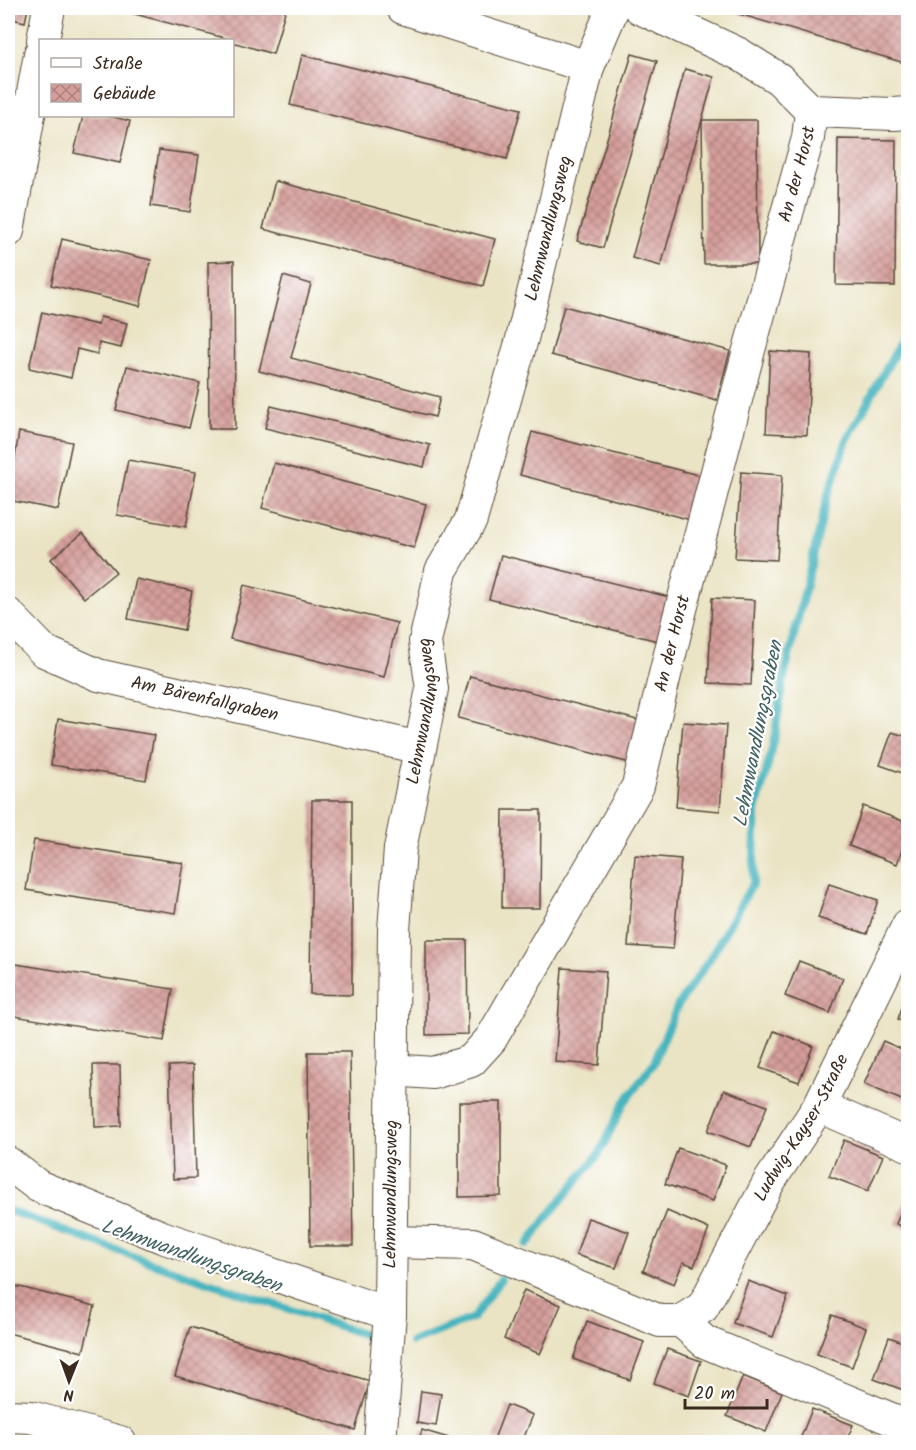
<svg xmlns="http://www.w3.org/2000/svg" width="916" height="1450" font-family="Kalam,sans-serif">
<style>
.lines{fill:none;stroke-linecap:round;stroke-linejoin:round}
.stream{stroke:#45b4be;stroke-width:8}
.building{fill:url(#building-cross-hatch)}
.street-casing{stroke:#554637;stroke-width:34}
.street{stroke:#fff;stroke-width:32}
.labels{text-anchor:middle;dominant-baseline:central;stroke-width:4.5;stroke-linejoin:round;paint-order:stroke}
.street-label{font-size:18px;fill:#3b2a1e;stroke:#fff}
.water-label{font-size:20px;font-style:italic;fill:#3f615e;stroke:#fff}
</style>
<defs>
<pattern id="building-cross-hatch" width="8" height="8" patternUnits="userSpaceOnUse" patternTransform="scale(1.5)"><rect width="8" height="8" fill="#d59e9b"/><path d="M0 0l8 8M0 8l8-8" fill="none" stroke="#ae817e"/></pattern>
</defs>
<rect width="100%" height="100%" fill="#fff"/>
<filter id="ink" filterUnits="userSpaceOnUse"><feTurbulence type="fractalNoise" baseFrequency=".0167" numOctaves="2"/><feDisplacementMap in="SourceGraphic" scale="12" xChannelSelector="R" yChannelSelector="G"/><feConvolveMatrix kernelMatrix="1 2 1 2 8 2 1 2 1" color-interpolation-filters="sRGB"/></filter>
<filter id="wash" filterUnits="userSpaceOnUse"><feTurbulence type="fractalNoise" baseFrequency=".008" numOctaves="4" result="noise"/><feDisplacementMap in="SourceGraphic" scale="24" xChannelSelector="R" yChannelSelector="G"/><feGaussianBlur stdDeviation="1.35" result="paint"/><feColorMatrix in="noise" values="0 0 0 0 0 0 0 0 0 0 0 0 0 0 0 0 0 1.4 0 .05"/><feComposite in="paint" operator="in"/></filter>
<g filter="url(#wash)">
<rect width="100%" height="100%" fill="#eae4c5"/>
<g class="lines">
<g class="stream">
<path d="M8 1210 146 1261 365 1335"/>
<path d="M527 1245 548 1216 599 1154 624 1103 653 1064 678 1005 709 960 753 883 756 811 773 745 784 677 827 498 847 440 908 329"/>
<path d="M412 1342 473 1318 501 1279"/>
</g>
</g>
<g id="blocks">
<g class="building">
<path d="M8 8H28L25 22 8 18Z"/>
<path d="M132 8H286L273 54 232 42V40L131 13Z"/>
<path d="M719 8H884L908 15V64Z"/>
<path d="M632 54 657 61 603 248 577 241Z"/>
<path d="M302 55 521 109 507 159 290 105Z"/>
<path d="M685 69 714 77 661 266 632 258Z"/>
<path d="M83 116H109L130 121 120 163 74 153Z"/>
<path d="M702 120H757L758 264H704Z"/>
<path d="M838 139 896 140 895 286 836 285Z"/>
<path d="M159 150 199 155 190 212 151 206Z"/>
<path d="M275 181 495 239 483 286 263 229Z"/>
<path d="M62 239 151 260 140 306 51 285Z"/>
<path d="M234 261 235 429H209L208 262Z"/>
<path d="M283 276 311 284 291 358 440 397 435 417 259 371Z"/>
<path d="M564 306 730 351 717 400 551 355Z"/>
<path d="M42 312 98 325 100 317 127 323 121 348 99 343 97 354 77 349 71 378 29 368Z"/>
<path d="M770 351 811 354 807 435 766 433Z"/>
<path d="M127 366 200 383 189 428 116 410Z"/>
<path d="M271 406 430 445 424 467 265 428Z"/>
<path d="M19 432 72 442 58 510 8 500Z"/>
<path d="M532 432 702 476 691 520 520 475Z"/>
<path d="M128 460 196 472 186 527 117 515Z"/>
<path d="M274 463 426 504 414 548 262 508Z"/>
<path d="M741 472 782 475 777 560 735 558Z"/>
<path d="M83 533 116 572 84 598 51 559Z"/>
<path d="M501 555 669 597 658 641 489 599Z"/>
<path d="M136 579 192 591 184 630 128 619Z"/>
<path d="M244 585 397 623 384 677 230 639Z"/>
<path d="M712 598 755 600 751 685 708 683Z"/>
<path d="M470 676 641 721 630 763 458 718Z"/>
<path d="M58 719 154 735 146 780 51 765Z"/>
<path d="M683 722 726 725 720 811 676 807Z"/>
<path d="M892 732 908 737V775L880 765Z"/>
<path d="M312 800H352V995L310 994Z"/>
<path d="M863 806 908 823V833L897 864 849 846Z"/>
<path d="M503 810H541L540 908H502Z"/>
<path d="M34 840 183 863 175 913 26 890Z"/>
<path d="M635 855 681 859 673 949 628 946Z"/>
<path d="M829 884 878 900 867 934 818 918Z"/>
<path d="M426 940H467L468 1034 426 1035Z"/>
<path d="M799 961 843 978 830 1013 785 996Z"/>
<path d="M16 964 173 989 164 1041 8 1015Z"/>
<path d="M562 968 606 971 599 1065 555 1062Z"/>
<path d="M908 991V1023L898 1019Z"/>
<path d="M774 1031 813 1046 799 1082 760 1068Z"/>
<path d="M883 1041 908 1052V1091L904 1101 864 1084Z"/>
<path d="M308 1052H350L353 1246H310Z"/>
<path d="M93 1065H120L121 1126 95 1127Z"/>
<path d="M193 1065 196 1178 173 1179 169 1066Z"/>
<path d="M724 1090 767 1106 751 1147 708 1131Z"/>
<path d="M459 1102H501V1196L459 1197Z"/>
<path d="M844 1140 883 1156 868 1191 829 1176Z"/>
<path d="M678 1148 726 1165 713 1201 665 1184Z"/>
<path d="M908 1192V1230L896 1224Z"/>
<path d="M667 1211 709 1229 694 1266 683 1262 674 1284 643 1271Z"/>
<path d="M588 1218 629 1232 616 1268 576 1255Z"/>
<path d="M748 1281 788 1296 773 1337 733 1323Z"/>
<path d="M8 1284 95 1306 83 1352 8 1333Z"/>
<path d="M524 1290 561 1305 540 1354 504 1339Z"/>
<path d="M832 1315 866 1328 852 1367 817 1354Z"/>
<path d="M587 1321 644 1342 630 1380 573 1359Z"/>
<path d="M190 1327 370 1381 355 1430 175 1376Z"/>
<path d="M889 1337 908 1344V1384L906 1391 874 1379Z"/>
<path d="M667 1349 701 1361 689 1396 654 1383Z"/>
<path d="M743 1376 782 1392 766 1432 727 1416Z"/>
<path d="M421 1391 441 1394 436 1426 417 1423Z"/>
<path d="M507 1405 533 1415 522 1442H504L494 1439Z"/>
<path d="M812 1409 853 1425 846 1442H799Z"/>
<path d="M422 1430 462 1442H418Z"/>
</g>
</g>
</g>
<g filter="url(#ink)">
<use href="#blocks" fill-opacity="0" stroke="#554637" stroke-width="1.5"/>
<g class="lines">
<defs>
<g id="street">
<path d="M403 8 588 67"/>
<path d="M43 40 49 8"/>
<path d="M811 111 894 114 908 113"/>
<path d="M8 231 40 54"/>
<path id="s1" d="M8 614 44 651 98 675 420 748"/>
<path id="s2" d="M392 1070 433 1073 471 1061 491 1039 638 786 679 617 749 350 808 138 811 111 779 79 739 54 640 8"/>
<path d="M819 1106 908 1145"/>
<path d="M8 1163 38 1186 162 1237 390 1314"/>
<path id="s3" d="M391 1242 473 1244 660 1321H681L703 1307 769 1182 819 1106 908 925"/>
<path d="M681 1321 705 1342 908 1426"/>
<path d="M8 1416 31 1417 120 1442"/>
<path id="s4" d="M380 1442 390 1314 394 930 400 849 432 689 425 642 441 571 471 520 522 339 588 67 613 8"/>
</g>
</defs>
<use href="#street" class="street-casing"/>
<use href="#street" class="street"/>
</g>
</g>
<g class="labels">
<g class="street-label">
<text stroke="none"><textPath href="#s2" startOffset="1036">An der Horst</textPath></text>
<text stroke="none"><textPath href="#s4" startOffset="1238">Lehmwandlungsweg</textPath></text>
<text stroke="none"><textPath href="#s2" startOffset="550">An der Horst</textPath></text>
<text stroke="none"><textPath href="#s1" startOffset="220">Am Bärenfallgraben</textPath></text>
<text stroke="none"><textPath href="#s4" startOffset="734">Lehmwandlungsweg</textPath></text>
<text stroke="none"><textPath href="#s3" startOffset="536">Ludwig-Kayser-Straße</textPath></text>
<text stroke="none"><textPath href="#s4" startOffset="248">Lehmwandlungsweg</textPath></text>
</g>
<g class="water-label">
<text transform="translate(759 734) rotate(-79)">Lehmwandlungsgraben</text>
<text transform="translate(191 1257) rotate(19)">Lehmwandlungsgraben</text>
</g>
</g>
<rect width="916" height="1450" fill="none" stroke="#fff" stroke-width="30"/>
<rect x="39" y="39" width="195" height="78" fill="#ffffff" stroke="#b1aaa5" stroke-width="1.5"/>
<rect x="51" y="58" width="30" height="9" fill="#ffffff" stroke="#b1aaa5" stroke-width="1.5"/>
<text x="93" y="69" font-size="18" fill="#3b2a1e">Straße</text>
<rect x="51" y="84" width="30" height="18" fill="url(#building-cross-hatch)" stroke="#b1aaa5" stroke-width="1.5"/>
<text x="93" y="99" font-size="18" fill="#3b2a1e">Gebäude</text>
<g transform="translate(69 1381) rotate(181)" stroke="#ffffff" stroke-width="4.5" paint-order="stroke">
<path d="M0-4.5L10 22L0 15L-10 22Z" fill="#3b2a1e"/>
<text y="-9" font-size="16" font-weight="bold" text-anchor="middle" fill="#3b2a1e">N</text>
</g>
<path d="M685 1399v9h82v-9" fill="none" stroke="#3b2a1e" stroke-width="3"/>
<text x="694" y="1399" font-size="18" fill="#3b2a1e" stroke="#ffffff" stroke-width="4.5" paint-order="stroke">20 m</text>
</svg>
